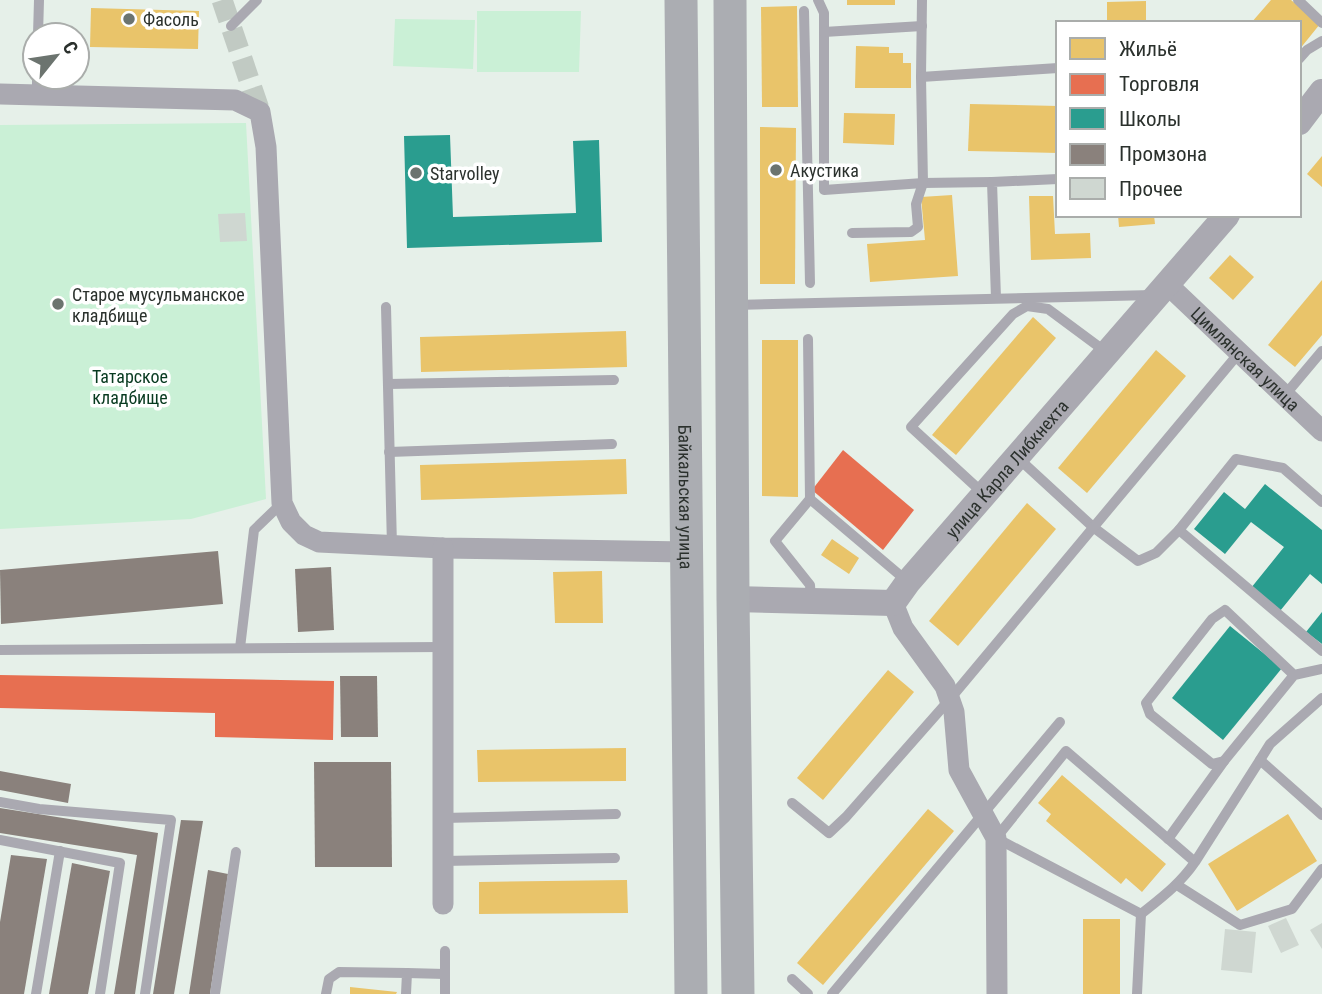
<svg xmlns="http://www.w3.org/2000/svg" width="1322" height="994" font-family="'Roboto Condensed',sans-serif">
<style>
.green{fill:#caf0d6}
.homes{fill:#e9c46a}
.shops{fill:#e76f51}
.schools{fill:#2a9d8f}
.industry{fill:#8a817c}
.building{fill:#cfd7d1}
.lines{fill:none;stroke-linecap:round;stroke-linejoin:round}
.minor-tunnel{stroke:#c1cac3;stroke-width:21;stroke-dasharray:21 10;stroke-linecap:butt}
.service{stroke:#aaa9b1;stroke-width:10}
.minor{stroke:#aaa9b1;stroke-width:21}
.tertiary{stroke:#aaa9b1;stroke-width:26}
.primary{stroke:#abadb2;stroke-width:33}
.poi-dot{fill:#6c746f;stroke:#fff;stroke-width:2.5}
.labels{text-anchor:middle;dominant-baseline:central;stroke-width:7;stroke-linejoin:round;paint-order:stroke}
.poi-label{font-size:18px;fill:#2b312d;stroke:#fff;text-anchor:start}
.street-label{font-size:18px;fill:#2b312d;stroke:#fff}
.park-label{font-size:18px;fill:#083a20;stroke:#fff}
</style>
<rect width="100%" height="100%" fill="#e6f0e9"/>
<g class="green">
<path d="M477 11H581L579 72H477Z"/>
<path d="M395 19 475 20 473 69 393 66Z"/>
<path d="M246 123 266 499 191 519 0 529V125Z"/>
</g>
<g class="homes">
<rect x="847" y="0" width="48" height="5"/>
<path d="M1271 0H1291L1320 24 1299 50V23H1251Z"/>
<path d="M1146 1V23H1107V2Z"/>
<path d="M797 6 798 107H762L761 7Z"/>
<path d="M91 8 199 11 198 49 90 47Z"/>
<path d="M856 46 889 47V53H903V63H911V88H855Z"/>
<path d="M970 104 1058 106V153L968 151Z"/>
<path d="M844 113 895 114 894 145 843 143Z"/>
<path d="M760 127 796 128 795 284H760Z"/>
<path d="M1322 156V187L1307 174Z"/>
<path d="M952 195 958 276 870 282 867 244 925 240 921 197Z"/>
<path d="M1029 196H1053L1055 234 1090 233 1091 258 1031 260Z"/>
<path d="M1118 215H1154L1155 224 1119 227Z"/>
<path d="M1230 255 1254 277 1233 300 1209 278Z"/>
<path d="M1322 280V335L1295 367 1268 345Z"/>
<path d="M1033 317 1056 338 956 455 932 435Z"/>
<path d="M626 331 627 367 421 372 420 337Z"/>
<path d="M762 340H798V497L762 496Z"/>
<path d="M1156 350 1186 376 1087 493 1058 468Z"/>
<path d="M626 459 627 494 421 500 420 465Z"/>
<path d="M1027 503 1056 529 958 646 929 621Z"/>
<path d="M832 539 859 558 849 574 821 555Z"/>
<path d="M602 571 603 623H555L553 572Z"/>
<path d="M888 670 914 692 823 800 797 778Z"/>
<path d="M626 748V781L478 782 477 750Z"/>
<path d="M1062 775 1166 864 1142 892 1126 878 1121 884 1046 821 1051 814 1038 803Z"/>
<path d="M928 809 954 831 823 985 797 963Z"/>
<path d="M1288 814 1317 861 1237 911 1208 864Z"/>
<path d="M627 880 628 913 479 914V882Z"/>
<rect x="1083" y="919" width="37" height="75"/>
<path d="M350 987 397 992 396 994H350Z"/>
</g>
<g class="shops">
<path d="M843 450 914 510 883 550 812 490Z"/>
<path d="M0 675 334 681 333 740 215 737V713L0 708Z"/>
</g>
<g class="schools">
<path d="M450 135 453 217 576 213 573 141 599 140 602 242 407 248 404 136Z"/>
<path d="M1265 484 1322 530V584L1310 574 1280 611 1251 588 1284 547 1251 522 1225 554 1194 529 1224 492 1245 509Z"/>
<path d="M1322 612V644L1306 632Z"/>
<path d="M1230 626 1282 668 1223 740 1172 698Z"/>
</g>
<g class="industry">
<path d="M218 551 223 604 1 624 0 570Z"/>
<path d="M331 567 334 630 298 632 295 569Z"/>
<path d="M340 676H377L378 737H341Z"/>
<path d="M314 762H391L392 867H315Z"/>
<path d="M0 771 71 784 68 803 0 790Z"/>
<path d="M0 808 158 833 135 994H114L137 855 0 833Z"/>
<path d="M181 820 203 821 174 994H153Z"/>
<path d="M11 855 47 859 24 994H0V922Z"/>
<path d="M72 863 110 871 88 994H49Z"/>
<path d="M208 870 228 874 210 994H189Z"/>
</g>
<g class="building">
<path d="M245 213 247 241 220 242 218 214Z"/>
<path d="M1286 918 1299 945 1281 953 1268 926Z"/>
<path d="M1322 923V949L1310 930Z"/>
<path d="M1225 929 1256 932 1252 973 1221 970Z"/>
</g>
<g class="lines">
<path class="minor-tunnel" d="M222 0 260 112"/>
<g class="service">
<path d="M818 0 824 13V190L923 183 992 182"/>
<path d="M1298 0 1322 23"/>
<path d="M804 11 810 283"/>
<path d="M231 26 257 0"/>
<path d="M824 32 922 26"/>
<path d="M38 35 39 0"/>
<path d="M1299 59 1307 50 1322 41"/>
<path d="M921 77 922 0"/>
<path d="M37 95V77"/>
<path d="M852 233 911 232 918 227 916 204 923 183 921 77 1058 68"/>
<path d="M996 298 992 182 1058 179"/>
<path d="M735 305 1153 295"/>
<path d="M386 307 392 546"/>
<path d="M808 339 810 499 775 541 810 585 811 600"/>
<path d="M388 384 614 380"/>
<path d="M1285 395 1322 351"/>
<path d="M389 452 612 444"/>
<path d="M1018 458 1093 527 1138 561 1156 553 1179 530"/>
<path d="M985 495 911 427 1013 314 1027 306 1048 309 1106 352"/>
<path d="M810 499 908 582"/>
<path d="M1322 502 1283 468 1236 459 1179 530 1322 651"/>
<path d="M240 648 254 530 282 503"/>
<path d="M0 650 442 647"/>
<path d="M1294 675 1225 610 1212 619 1146 703 1150 714 1212 764 1224 761 1294 675 1322 669"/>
<path d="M1260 760 1322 815"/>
<path d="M0 802 39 809 171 820 145 994"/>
<path d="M792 803 829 833 846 817 950 699 1239 353"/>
<path d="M443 818 616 814"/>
<path d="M1168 839 1224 761"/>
<path d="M0 840 120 863 100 994"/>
<path d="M443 861 615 858"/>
<path d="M1195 862 1066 751 996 838 1141 914C1161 898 1180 884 1195 862L1260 760 1270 744 1322 698"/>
<path d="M1177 885 1240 925 1292 909 1322 869"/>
<path d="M407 973 445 974"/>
<path d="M792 979 808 994"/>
<path d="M36 994 60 851"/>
<path d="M215 994 236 852"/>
<path d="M326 994 329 979 339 972 407 973 406 994"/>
<path d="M445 994V951"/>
<path d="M832 994 1060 722"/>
<path d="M1137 994 1141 914"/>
</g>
<g class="minor">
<path d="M0 94 235 100 260 112 266 147 282 503 291 522 304 535 319 542 443 548 686 552"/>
<path id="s1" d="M1168 285 1322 431"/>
<path d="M893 603 903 628 945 686 954 712 959 770 996 838 997 994"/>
<path d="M443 904V548"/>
</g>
<g class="tertiary">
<path d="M1299 122 1322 92"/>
<path id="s2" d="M733 599 893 603 908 582 1227 215"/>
</g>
<g class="primary">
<path id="s3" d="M681 0 691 994"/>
<path d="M730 0 733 599 738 994"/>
</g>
</g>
<g class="poi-dot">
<circle cx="129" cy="19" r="7"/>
<circle cx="776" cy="170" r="7"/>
<circle cx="416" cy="173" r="7"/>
<circle cx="58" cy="304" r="7"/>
</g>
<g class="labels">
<g class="poi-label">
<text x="143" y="19">Фасоль</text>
<text x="790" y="170">Акустика</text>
<text x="430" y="173">Starvolley</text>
<text x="72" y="294">Старое мусульманское<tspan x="72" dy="21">кладбище</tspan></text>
</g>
<g class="street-label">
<text stroke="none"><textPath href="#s1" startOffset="107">Цимлянская улица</textPath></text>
<text stroke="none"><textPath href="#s2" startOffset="336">улица Карла Либкнехта</textPath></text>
<text stroke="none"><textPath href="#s3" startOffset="497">Байкальская улица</textPath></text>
</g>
<g class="park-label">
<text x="130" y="376">Татарское<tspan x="130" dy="21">кладбище</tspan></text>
</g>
</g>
<rect x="1056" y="21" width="245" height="196" fill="#ffffff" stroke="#aaadab" stroke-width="2"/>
<rect x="1070" y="38" width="35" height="21" fill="#e9c46a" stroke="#aaadab" stroke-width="2"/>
<text x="1119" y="56" font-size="21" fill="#2b312d">Жильё</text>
<rect x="1070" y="74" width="35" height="21" fill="#e76f51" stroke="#aaadab" stroke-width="2"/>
<text x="1119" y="91" font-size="21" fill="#2b312d">Торговля</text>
<rect x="1070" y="108" width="35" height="21" fill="#2a9d8f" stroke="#aaadab" stroke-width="2"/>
<text x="1119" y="126" font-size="21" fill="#2b312d">Школы</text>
<rect x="1070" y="144" width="35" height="21" fill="#8a817c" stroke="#aaadab" stroke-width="2"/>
<text x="1119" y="161" font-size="21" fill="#2b312d">Промзона</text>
<rect x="1070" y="178" width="35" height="21" fill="#cfd7d1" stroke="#aaadab" stroke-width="2"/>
<text x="1119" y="196" font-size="21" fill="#2b312d">Прочее</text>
<g transform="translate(56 56) rotate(60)"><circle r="33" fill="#ffffff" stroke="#aaadab" stroke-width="2"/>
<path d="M0-5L12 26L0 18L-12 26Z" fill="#6c746f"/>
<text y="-10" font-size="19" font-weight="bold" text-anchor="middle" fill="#2b312d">С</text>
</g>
</svg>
